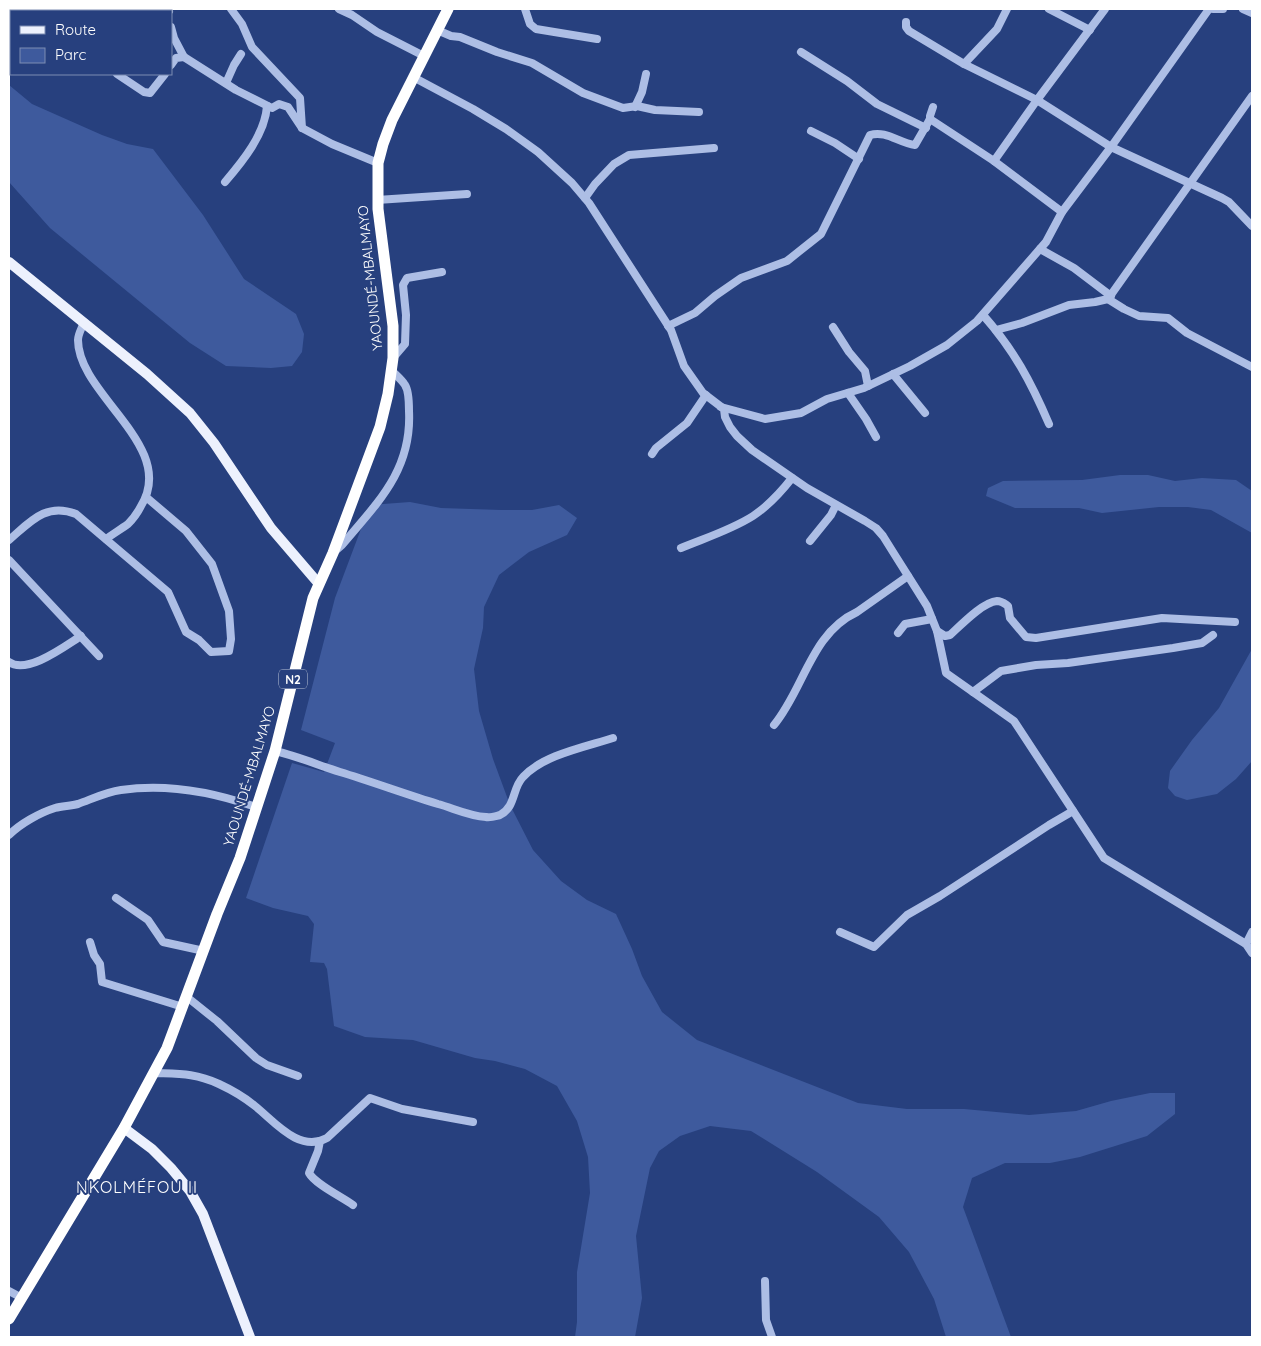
<svg xmlns="http://www.w3.org/2000/svg" width="1261" height="1346" font-family="Quicksand,sans-serif">
<style>
.green{fill:#3e5a9d}
.lines{fill:none;stroke-linecap:round;stroke-linejoin:round}
.minor{stroke:#adbee5;stroke-width:8}
.major{stroke:#edf1fd;stroke-width:10}
.highway{stroke:#fff;stroke-width:11}
.labels{text-anchor:middle;dominant-baseline:central;stroke-width:4;stroke-linejoin:round;paint-order:stroke}
.shield{fill:#27407e;stroke:#bec6d8;stroke-width:1}
.shield-label{font-size:12px;font-weight:bold;fill:#fff}
.street-label{font-size:14px;fill:#fff;stroke:#27407e}
.quarter-label{font-size:16px;letter-spacing:1px;fill:#fff;stroke:#27407e}
</style>
<rect width="100%" height="100%" fill="#27407e"/>
<g class="green">
<path d="M9 85 32 104 102 135 127 144 153 149 203 215 244 279 296 314 304 334 302 352 292 366 271 368 226 366 190 343 50 228 9 182Z"/>
<path d="M1120 475H1148L1175 481 1202 478 1236 480 1252 491V533L1211 510 1188 507H1159L1102 513 1079 508H1015L986 496 988 488 1003 481 1082 480Z"/>
<path d="M410 502 441 508 501 510H532L559 505 577 518 567 535 529 552 499 575 484 607 483 628 474 669 479 711 493 759 510 805 533 850 561 881 587 900 616 914 632 949 642 976 662 1012 697 1040 858 1103 907 1109H964L1029 1115 1076 1111 1111 1101 1150 1093H1175V1114L1147 1136 1080 1157 1050 1163H1005L972 1178 963 1207 1011 1337H946L934 1299 909 1252 879 1217 817 1172 751 1131 710 1126 680 1136 659 1151 650 1168 636 1236 642 1298 635 1337H575L577 1322V1272L590 1193 588 1157 577 1121 557 1086 525 1069 495 1061 475 1058 413 1040 365 1037 334 1026 327 969 324 963 310 962 314 924 308 916 273 908 246 898 292 763 324 772 335 743 301 730 335 598 370 505Z"/>
<path d="M1252 649V761L1236 779 1217 794 1187 800 1175 796 1168 788 1170 771 1192 740 1219 708Z"/>
</g>
<g class="lines">
<g class="minor">
<path d="M11 9 15 11"/>
<path d="M168 9 169 11"/>
<path d="M231 9 242 24 252 47 300 98 302 128"/>
<path d="M339 9 352 15 377 32 424 56"/>
<path d="M525 9 530 24 536 29 597 39"/>
<path d="M1007 9 997 29 964 64 1037 100 1111 147 1222 198 1229 202 1252 226"/>
<path d="M1049 9 1090 30"/>
<path d="M1213 9H1223"/>
<path d="M1243 9 1252 13"/>
<path d="M62 11 64 9"/>
<path d="M906 22V27L909 31 964 64"/>
<path d="M171 27 174 38 184 57 236 90 272 108 279 104 288 107 302 128 332 144 378 163"/>
<path d="M437 30 451 36 460 37 497 52 532 63 583 93 623 108 637 106 655 110 699 112"/>
<path d="M801 52 847 81 877 104 926 128"/>
<path d="M171 65 176 58 184 57"/>
<path d="M117 74 144 92 150 93 165 74"/>
<path d="M413 77 473 109 506 129 538 152 572 183 589 203 671 330 684 366 703 393 724 409 725 417 730 427 737 436 752 450 807 488 865 521 876 528 883 536 893 552 927 606 937 631 945 636 950 635C961 625 983 602 997 601 1002 601 1005 604 1008 606L1010 618 1026 637 1036 638 1162 618 1235 622"/>
<path d="M226 83 234 65 241 54"/>
<path d="M635 107 642 92 646 74"/>
<path d="M930 119 994 161 1062 212"/>
<path d="M811 131 835 143 859 159"/>
<path d="M994 161 1037 100 1105 9"/>
<path d="M225 182C243 161 265 134 267 106"/>
<path d="M585 198 595 184 614 164 629 155 714 148"/>
<path d="M377 200 467 194"/>
<path d="M1040 249 1074 268 1111 296"/>
<path d="M1108 299 1124 309 1139 316 1168 318 1187 333 1252 367"/>
<path d="M983 315C1014 350 1031 382 1049 424"/>
<path d="M84 322C82 328 78 334 78 340 78 395 178 446 141 506 138 512 133 519 128 524 121 529 113 534 106 539"/>
<path d="M668 326 695 313 715 296 741 278 787 261 821 234 870 135C886 130 899 143 915 145L930 119V116L933 107"/>
<path d="M833 327 849 352 865 371 868 386"/>
<path d="M996 330 1022 323 1069 305 1095 302 1108 299 1252 96"/>
<path d="M393 358 405 344 406 315 403 285 407 278 442 272"/>
<path d="M893 374 925 413"/>
<path d="M848 393 866 419 876 437"/>
<path d="M721 407 765 419 801 413 827 399 864 388 910 366 947 345 977 321 1046 242 1062 212 1111 147 1209 9"/>
<path d="M652 454 656 448 687 423 706 395"/>
<path d="M9 540C30 522 46 502 76 514L168 592 186 632 199 640 211 652 229 651 231 639 229 611 212 564 186 531 146 497"/>
<path d="M810 541 831 515 836 505"/>
<path d="M681 548C705 538 731 530 753 516 768 506 781 492 792 478"/>
<path d="M334 552 342 545C377 503 412 471 409 411 409 404 409 391 405 385 402 380 396 375 392 371"/>
<path d="M9 560 99 656"/>
<path d="M937 631 946 673 1014 721 1104 858 1246 944 1252 953"/>
<path d="M898 633 905 624 932 619"/>
<path d="M9 662C27 675 65 646 81 636"/>
<path d="M973 692 1001 671 1036 665 1068 663 1173 648 1202 643 1213 635"/>
<path d="M774 725C804 689 811 633 857 612L908 576"/>
<path d="M275 751C297 756 318 765 340 772 373 782 405 794 438 804 453 808 469 816 486 817 490 818 496 816 500 815 516 807 512 788 523 777 543 755 585 747 613 738"/>
<path d="M9 835C20 824 39 813 55 808 62 806 70 806 78 804 92 799 106 792 121 790 168 783 213 792 256 807"/>
<path d="M116 898 148 920 163 942 204 951"/>
<path d="M840 932 874 947 907 915 940 896 1049 825 1073 811"/>
<path d="M90 942 94 955 100 964 102 982 183 1007"/>
<path d="M1246 944 1252 932"/>
<path d="M187 997 217 1021 256 1058 267 1065 298 1076"/>
<path d="M154 1073C179 1074 195 1073 219 1084 232 1090 244 1097 255 1106 275 1122 299 1153 327 1138L370 1098 402 1109 473 1122"/>
<path d="M320 1141 318 1151 309 1173C315 1184 342 1197 353 1205"/>
<path d="M765 1281 766 1320 772 1337"/>
<path d="M9 1291 22 1298"/>
</g>
<g class="major">
<path d="M9 262 147 374 190 413 214 443 271 528 319 584"/>
<path d="M124 1128 152 1149 171 1168 190 1191 203 1214 250 1337"/>
</g>
<path class="highway" d="M9 1319 124 1128 167 1048 217 914 240 858 275 751 313 598 333 553 380 427 388 394 393 358V326L378 209V163L383 144 392 120 448 9"/>
</g>
<g class="labels">
<rect class="shield" x="279" y="669.5" width="28" height="19" rx="4"/>
<g class="shield-label">
<text x="293" y="679">N2</text>
</g>
<g class="street-label">
<text transform="translate(370 278) rotate(-96)">YAOUNDÉ-MBALMAYO</text>
<text transform="translate(249 776) rotate(-73)">YAOUNDÉ-MBALMAYO</text>
</g>
<g class="quarter-label">
<text x="137" y="1187">NKOLMÉFOU II</text>
</g>
</g>
<rect width="1261" height="1346" fill="none" stroke="#ffffff" stroke-width="20"/>
<rect x="10" y="10" width="162" height="65" fill="#27407e" stroke="#7d8cb2"/>
<rect x="20" y="26" width="25" height="8" fill="#edf1fd" stroke="#7d8cb2"/>
<text x="55" y="35" font-size="15" fill="#ffffff">Route</text>
<rect x="20" y="48" width="25" height="15" fill="#3e5a9d" stroke="#7d8cb2"/>
<text x="55" y="60" font-size="15" fill="#ffffff">Parc</text>
</svg>
